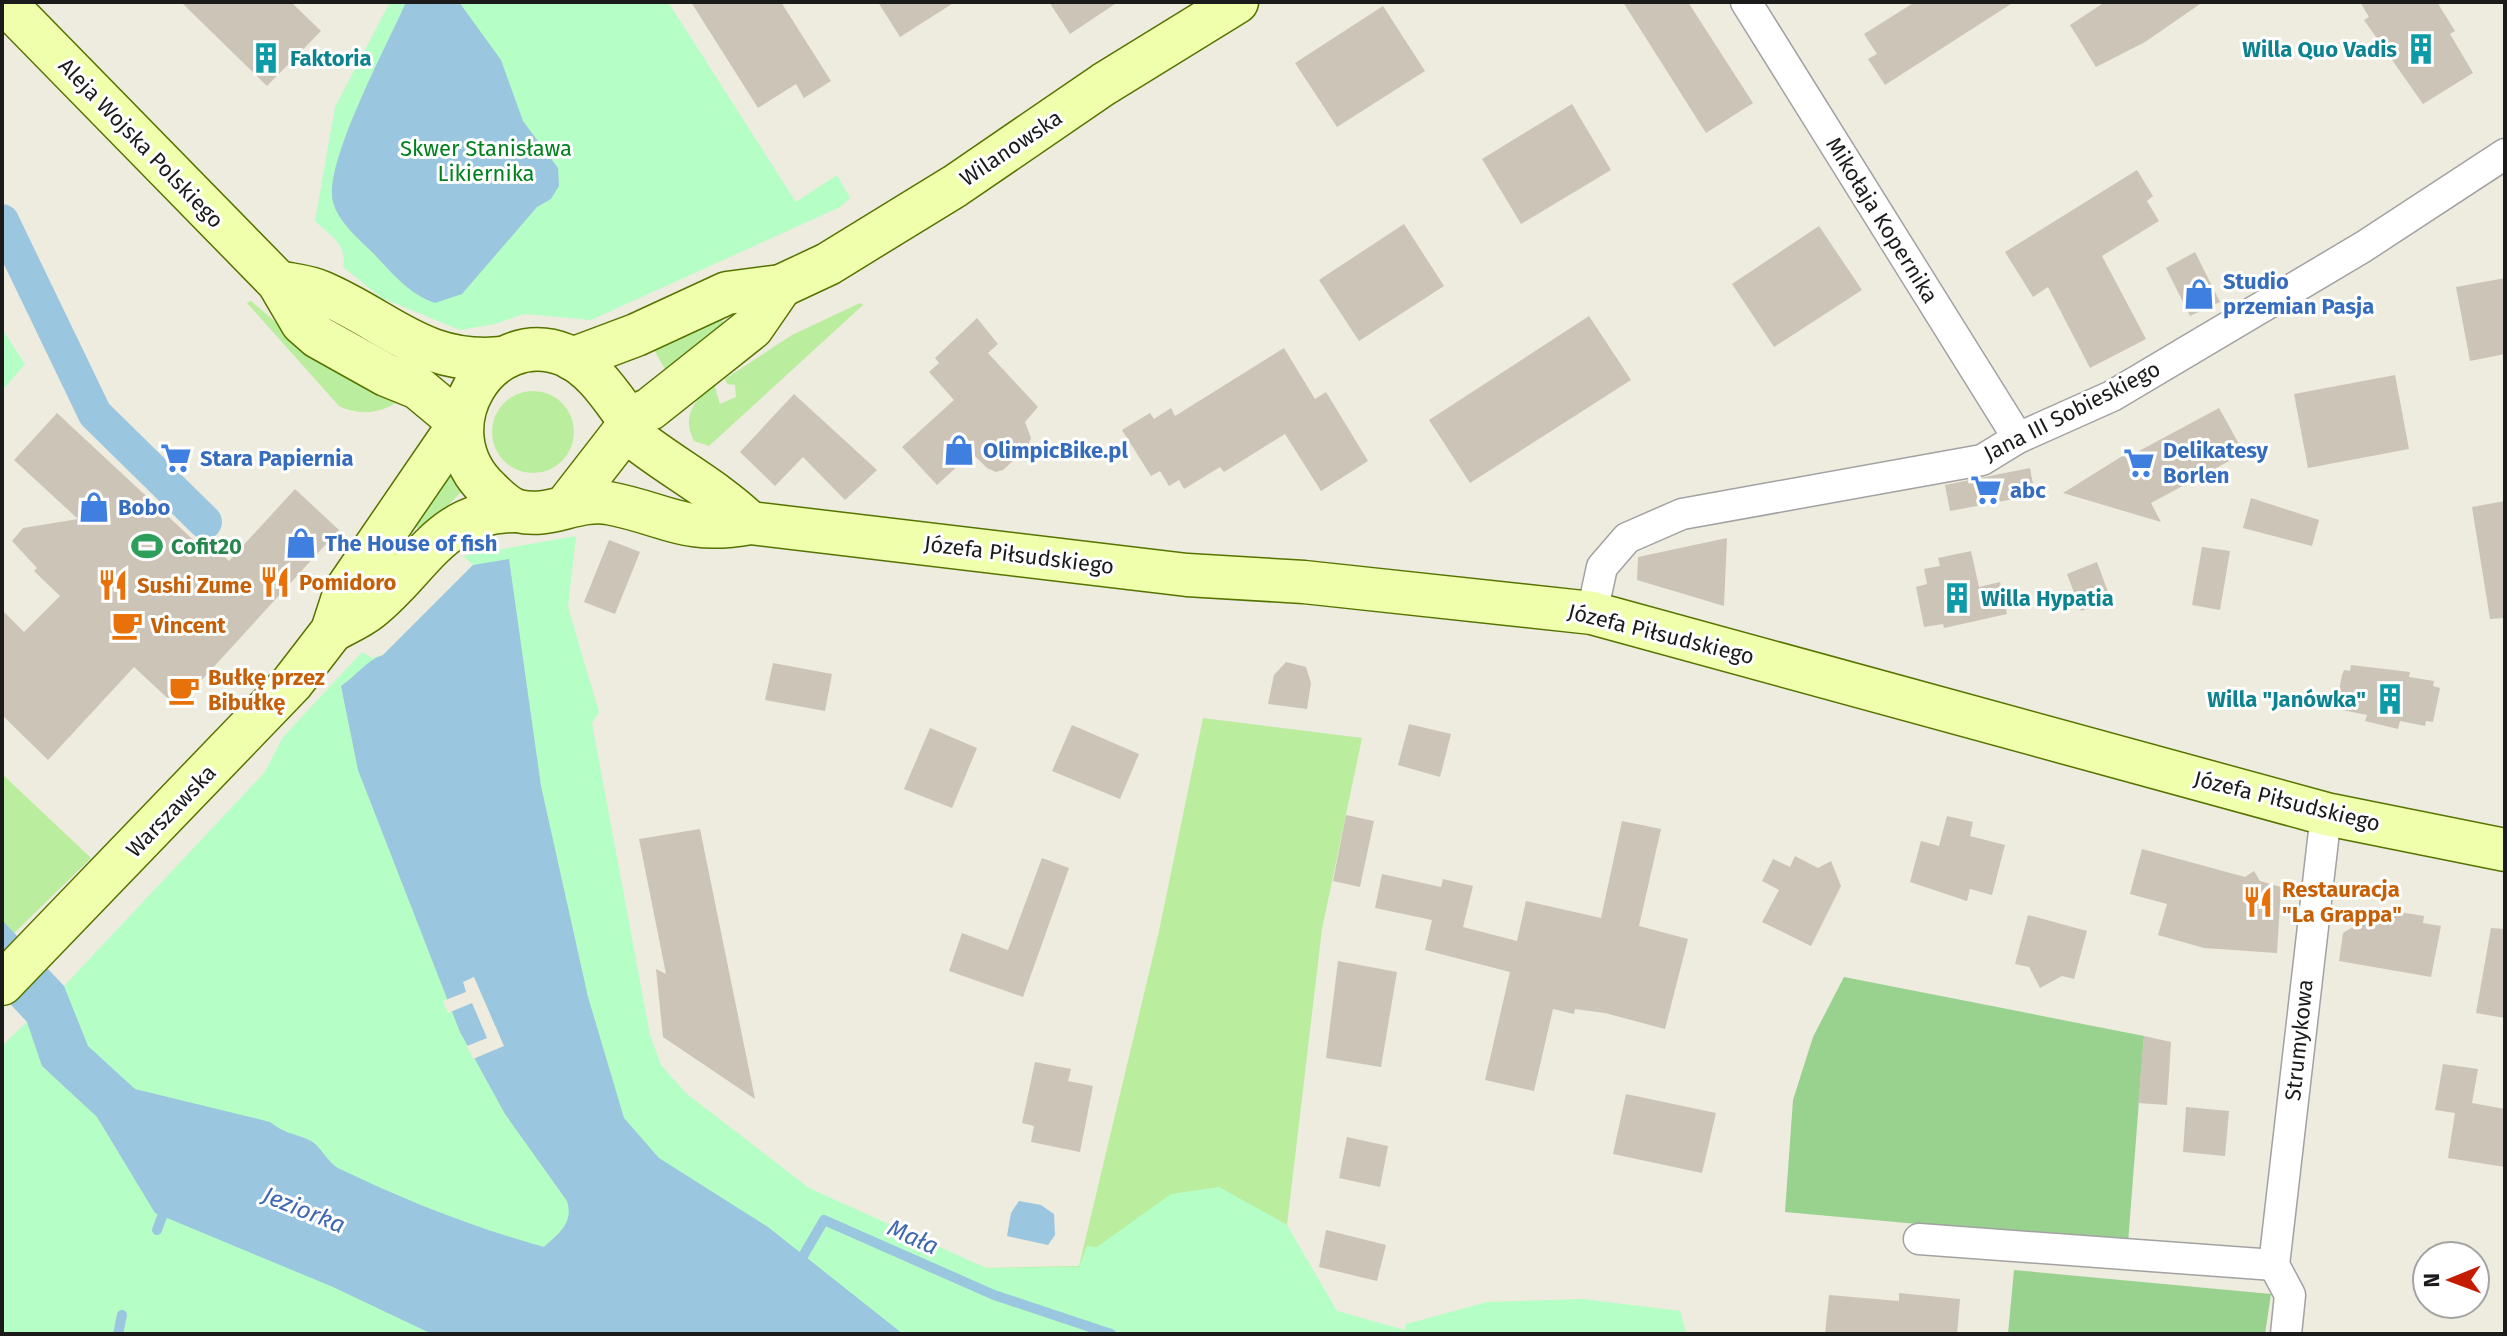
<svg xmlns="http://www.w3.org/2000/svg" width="2507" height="1336" font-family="'Fira Sans',sans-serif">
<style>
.grass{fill:#baee9e}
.forest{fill:#99d18f}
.park{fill:#b5fec5}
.water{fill:#9ac6e0}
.pier{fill:#eeebdf}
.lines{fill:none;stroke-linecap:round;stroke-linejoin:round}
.stream{stroke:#9ac6e0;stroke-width:10}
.canal{stroke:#9ac6e0;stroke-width:34}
.building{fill:#cdc4b8}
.street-casing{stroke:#a2a2a2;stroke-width:33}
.secondary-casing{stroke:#567300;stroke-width:45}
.street{stroke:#fff;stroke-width:30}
.secondary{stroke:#efffab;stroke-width:42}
.labels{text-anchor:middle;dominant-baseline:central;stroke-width:6;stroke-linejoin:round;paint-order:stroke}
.culture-label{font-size:22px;font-weight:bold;fill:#0d838f;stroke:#fff;text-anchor:end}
.street-label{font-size:22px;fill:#1b1b1b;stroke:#fff}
.park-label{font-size:22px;fill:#02801e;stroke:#fff}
.shop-label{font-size:22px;font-weight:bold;fill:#366cbe;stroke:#fff;text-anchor:start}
.leisure-label{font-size:22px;font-weight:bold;fill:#27864d;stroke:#fff;text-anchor:start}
.food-label{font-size:22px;font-weight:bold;fill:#c56008;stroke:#fff;text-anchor:start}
.water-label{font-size:24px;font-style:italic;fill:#4068b1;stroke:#fff}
</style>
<rect width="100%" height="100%" fill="#eeebdf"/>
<g class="grass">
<path d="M251 301 309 351 395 403C380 414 356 415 339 406L247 303Z"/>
<path d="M860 303 863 305 709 446 694 441C681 416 695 400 714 384L720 404 736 397 735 385 727 384 725 379 792 335Z"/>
<path d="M721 317 723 323 666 371 652 346Z"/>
<circle cx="533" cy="432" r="41"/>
<path d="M449 464 463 490 422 532 409 520Z"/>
<path d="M1203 718 1362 738 1322 929 1287 1225 1218 1187 1038 1334 929 1244 986 1268 1079 1266 1159 931Z"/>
<path d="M2 774 91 858 2 945Z"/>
</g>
<g class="forest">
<path d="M1844 977 2144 1036 2128 1243 1785 1212 1793 1100 1813 1037Z"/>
<path d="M2014 1270 2271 1294 2265 1334H2008Z"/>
</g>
<g class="park">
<path d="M390 2H668L796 202 837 175 850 198 840 207 591 320 524 314 495 324 460 330 382 298 343 267C348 245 330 235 315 221L335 107Z"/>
<path d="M2 329 25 364 2 391Z"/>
<path d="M576 536 568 607 599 712 592 723 650 1035 661 1065 687 1094 809 1188 986 1268 1079 1267 1087 1246 1097 1247 1171 1194 1219 1187 1287 1225 1337 1311 1405 1330 1406 1324 1487 1302 1583 1299 1680 1311 1687 1334H2V1046L64 986 265 772 283 737 362 652 372 658 383 655 473 565 463 556Z"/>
</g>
<g class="water">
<path d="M406 2H459L501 60 523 121 558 168 559 186 551 199 537 207 462 294 435 303C409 294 393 274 374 254 360 240 338 222 333 202 323 163 389 42 406 2Z"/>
<path d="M509 559 541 786 588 997 624 1118 659 1158 768 1227 903 1334H432L333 1287 155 1213 97 1117 42 1066 27 1022 2 995V920L64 986 88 1046 135 1089 270 1122C287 1135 292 1132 309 1140 321 1145 327 1163 340 1169 404 1200 475 1228 544 1247 559 1233 574 1223 567 1201L505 1114 460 1032 358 770 341 686C356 676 367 660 383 655L473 565Z"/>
<path d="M1019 1201 1041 1205 1054 1214 1055 1235 1048 1245 1007 1236 1011 1213Z"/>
</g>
<path class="pier" d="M474 977 504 1046 473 1059 467 1046 487 1038 472 1003 448 1013 443 1001 466 992 463 982Z"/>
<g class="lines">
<g class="stream">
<path d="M157 1230 166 1206"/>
<path d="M799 1263 824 1220 994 1295 1111 1334"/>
<path d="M118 1334 122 1315"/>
</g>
<path class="canal" d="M2 221 95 414 205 522"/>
</g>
<g class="building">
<path d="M181 2H291L321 31 267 86Z"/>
<path d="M691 2H781L831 81 804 98 796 84 758 108Z"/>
<path d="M878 2H955L900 37Z"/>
<path d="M1049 2H1118L1070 34Z"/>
<path d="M1623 2H1688L1753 103 1706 133Z"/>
<path d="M1915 2H2014L1885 85 1868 59 1877 54 1864 34Z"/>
<path d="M2105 2H2203L2145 42 2096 67 2070 25Z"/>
<path d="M2360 2H2437L2455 31 2450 34 2473 73 2423 104 2364 20 2369 17Z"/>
<path d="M1383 6 1425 71 1337 127 1295 63Z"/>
<path d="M1572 104 1611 170 1521 224 1482 159Z"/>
<path d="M2137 170 2153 196 2147 201 2159 221 2102 256 2146 339 2090 368 2048 287 2033 297 2005 252Z"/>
<path d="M1404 224 1444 286 1359 341 1319 280Z"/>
<path d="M1819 226 1862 290 1774 347 1732 284Z"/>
<path d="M2195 252 2220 302 2190 316 2166 268Z"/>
<path d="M2505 278V354L2470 361 2456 287Z"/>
<path d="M1589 316 1631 380 1470 483 1429 420Z"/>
<path d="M977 318 998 344 988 353 1038 407 1025 422 1031 438 1027 448 1003 470 996 472 987 468 972 453 937 485 902 447 954 400 929 372 939 363 935 358Z"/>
<path d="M1284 348 1315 399 1326 392 1368 461 1321 491 1285 434 1224 472 1220 467 1184 489 1179 480 1169 486 1160 471 1151 476 1122 430 1150 413 1154 419 1171 408 1175 416Z"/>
<path d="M2395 375 2409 449 2308 468 2294 394Z"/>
<path d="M794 394 877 470 845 500 803 457 775 486 740 452Z"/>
<path d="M2219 408 2244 453 2151 503 2161 522 2063 493 2124 455 2126 458Z"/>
<path d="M57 413 202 548 208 541 229 561 295 489 339 530 177 707 134 667 48 760 2 715V610L24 632 60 596 34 571 37 568 12 541 23 528 78 519 14 460Z"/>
<path d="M2030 468 2035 495 1950 511 1945 485Z"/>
<path d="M2251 498 2319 520 2312 546 2243 528Z"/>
<path d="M2505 501V618L2490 619 2472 507Z"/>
<path d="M1727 538 1724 606 1637 580 1638 557Z"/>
<path d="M609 540 640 552 615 614 584 602Z"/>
<path d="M2202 547 2230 551 2220 610 2192 605Z"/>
<path d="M1971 551 1979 587 2000 582 2007 614 1944 628 1943 624 1924 627 1916 587 1927 584 1924 569 1940 566 1938 558Z"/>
<path d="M2097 562 2111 600 2081 611 2067 574Z"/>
<path d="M1286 662 1306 667 1311 683 1307 709 1268 704 1274 675Z"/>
<path d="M773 663 832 674 825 711 765 700Z"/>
<path d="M2351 665 2410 672 2409 677 2434 681 2433 686 2440 688 2433 722 2426 721 2425 726 2400 721 2398 729 2365 721 2367 715 2342 710 2344 704 2337 702 2342 675 2344 670 2350 671Z"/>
<path d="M1409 724 1451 734 1440 777 1398 765Z"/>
<path d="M1072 725 1139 754 1120 799 1052 771Z"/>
<path d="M930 728 977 748 952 808 904 789Z"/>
<path d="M1346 815 1374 821 1360 887 1333 881Z"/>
<path d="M1947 816 1973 822 1970 836 2005 845 1992 895 1970 889 1967 901 1910 882 1921 841 1939 846Z"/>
<path d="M1622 821 1661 829 1639 926 1688 939 1665 1029 1605 1013 1575 1009 1574 1014 1553 1009 1534 1091 1485 1080 1510 972 1425 950 1432 920 1375 908 1382 874 1441 887 1443 879 1473 886 1463 927 1517 941 1526 901 1601 918Z"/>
<path d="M700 829 755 1099 663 1037 656 969 666 974 639 839Z"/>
<path d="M2142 849 2245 877 2254 871 2260 881 2281 887 2277 953 2204 948 2158 935 2167 904 2130 894Z"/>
<path d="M1795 856 1818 868 1831 861 1841 886 1811 946 1762 922 1779 890 1762 881 1773 859 1790 867Z"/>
<path d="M1042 858 1069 868 1023 997 949 971 962 933 1008 950Z"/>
<path d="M2375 908 2424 916 2423 923 2441 926 2431 977 2339 961 2343 933 2353 927 2356 911 2374 914Z"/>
<path d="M2028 915 2087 931 2074 979 2062 976 2040 988 2029 967 2015 964Z"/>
<path d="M2491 928 2505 929V1018L2476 1013Z"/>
<path d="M1338 961 1397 972 1381 1067 1326 1058Z"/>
<path d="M2144 1036 2171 1042 2167 1105 2138 1103Z"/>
<path d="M1035 1062 1071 1069 1068 1081 1093 1086 1080 1152 1031 1142 1034 1126 1022 1123Z"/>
<path d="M2443 1064 2478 1069 2472 1103 2505 1109V1167L2448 1158 2455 1113 2435 1110Z"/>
<path d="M1626 1094 1716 1113 1702 1173 1613 1154Z"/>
<path d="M2186 1107 2229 1111 2225 1156 2183 1152Z"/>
<path d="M1347 1137 1388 1146 1380 1187 1339 1178Z"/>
<path d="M1326 1230 1386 1245 1377 1281 1319 1267Z"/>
<path d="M1899 1293 1960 1299 1957 1334H1825L1829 1295 1899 1301Z"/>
</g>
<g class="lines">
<defs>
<g id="street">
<path d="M1746 2 2018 438"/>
<path d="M1592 613 1602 567 1627 538 1682 514 1982 460 2018 438 2112 396 2363 247 2505 154"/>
<path d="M1919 1239 2274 1265"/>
<path d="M2286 1334 2290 1295 2274 1265 2326 814"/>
</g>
<g id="secondary">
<path d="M4 2 278 282 302 323 318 337 386 375 418 388 460 423"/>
<path d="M278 282C292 285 308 286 321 292 389 321 423 366 503 358"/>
<path d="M572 359 636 335 727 293 781 286 828 264 955 186 1104 84 1237 2"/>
<path d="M628 419C611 396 593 367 565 355 488 324 424 430 489 490 497 498 507 508 518 511 549 519 577 498 608 503 667 514 683 535 750 523L1187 575 1304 582 1592 613 2326 814 2505 850"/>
<path d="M628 419 650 409 752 328 781 286"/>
<path d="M625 430C665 464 713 487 750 523"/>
<path d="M566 506 625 430 628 419"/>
<path d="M332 631C344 624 359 618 370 609 422 568 439 511 515 511"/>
<path d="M2 984 292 683 332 631 345 591 460 423"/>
</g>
</defs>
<use href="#street" class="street-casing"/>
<use href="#secondary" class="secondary-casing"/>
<use href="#street" class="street"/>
<use href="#secondary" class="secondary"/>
</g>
<defs>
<symbol id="building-bare" viewBox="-9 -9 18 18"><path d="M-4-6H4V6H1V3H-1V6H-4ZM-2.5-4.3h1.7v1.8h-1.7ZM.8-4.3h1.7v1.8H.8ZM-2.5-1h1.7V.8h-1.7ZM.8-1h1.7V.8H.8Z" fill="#0f9aa8" stroke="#fff" stroke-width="2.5" paint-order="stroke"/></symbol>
<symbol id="shop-bare" viewBox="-9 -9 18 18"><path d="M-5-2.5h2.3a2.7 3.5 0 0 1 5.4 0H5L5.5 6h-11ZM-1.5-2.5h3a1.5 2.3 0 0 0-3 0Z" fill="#3f7fe0" stroke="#fff" stroke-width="2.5" paint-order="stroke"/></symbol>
<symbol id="supermarket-bare" viewBox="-9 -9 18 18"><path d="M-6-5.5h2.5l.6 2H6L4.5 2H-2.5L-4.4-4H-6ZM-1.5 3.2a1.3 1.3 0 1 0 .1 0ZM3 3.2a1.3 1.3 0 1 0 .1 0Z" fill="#3f7fe0" stroke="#fff" stroke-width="2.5" paint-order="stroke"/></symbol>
<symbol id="stadium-bare" viewBox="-9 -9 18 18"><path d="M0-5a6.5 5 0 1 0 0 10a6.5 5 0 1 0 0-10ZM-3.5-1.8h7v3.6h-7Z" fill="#2e9e5b" stroke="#fff" stroke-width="2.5" paint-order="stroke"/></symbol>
<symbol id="restaurant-bare" viewBox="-9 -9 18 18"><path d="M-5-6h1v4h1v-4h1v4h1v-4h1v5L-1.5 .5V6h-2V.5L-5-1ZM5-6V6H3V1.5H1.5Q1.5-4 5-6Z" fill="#e8710a" stroke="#fff" stroke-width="2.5" paint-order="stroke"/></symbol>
<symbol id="cafe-bare" viewBox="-9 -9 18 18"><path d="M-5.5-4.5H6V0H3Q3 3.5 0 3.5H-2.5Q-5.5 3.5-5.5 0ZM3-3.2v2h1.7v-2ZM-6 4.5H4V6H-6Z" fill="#e8710a" stroke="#fff" stroke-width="2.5" paint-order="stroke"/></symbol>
</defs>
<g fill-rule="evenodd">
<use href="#building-bare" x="2399" y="27" width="44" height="44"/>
<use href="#building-bare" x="244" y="36" width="44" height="44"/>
<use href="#shop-bare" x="2177" y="272" width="44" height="44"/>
<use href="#shop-bare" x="937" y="428" width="44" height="44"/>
<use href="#supermarket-bare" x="154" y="436" width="44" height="44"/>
<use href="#supermarket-bare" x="2117" y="441" width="44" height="44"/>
<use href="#supermarket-bare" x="1964" y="468" width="44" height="44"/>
<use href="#shop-bare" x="72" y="485" width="44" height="44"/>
<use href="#shop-bare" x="279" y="521" width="44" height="44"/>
<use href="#stadium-bare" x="125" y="524" width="44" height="44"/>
<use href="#restaurant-bare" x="253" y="560" width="44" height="44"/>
<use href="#restaurant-bare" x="91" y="563" width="44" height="44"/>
<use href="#building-bare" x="1935" y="576" width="44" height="44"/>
<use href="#cafe-bare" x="105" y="603" width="44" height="44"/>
<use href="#cafe-bare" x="162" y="668" width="44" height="44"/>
<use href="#building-bare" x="2368" y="677" width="44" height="44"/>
<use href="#restaurant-bare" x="2236" y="880" width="44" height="44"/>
</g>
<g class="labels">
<g class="culture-label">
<text x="2397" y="49">Willa Quo Vadis</text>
<text x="290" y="58" text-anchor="start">Faktoria</text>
<text x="1981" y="598" text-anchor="start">Willa Hypatia</text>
<text x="2366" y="699">Willa "Janówka"</text>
</g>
<g class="street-label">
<text transform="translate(141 143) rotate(46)">Aleja Wojska Polskiego</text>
<text transform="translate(1011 148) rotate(-34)">Wilanowska</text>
<text transform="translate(1882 220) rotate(58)">Mikołaja Kopernika</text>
<text transform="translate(2072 411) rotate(-27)">Jana III Sobieskiego</text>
<text transform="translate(1019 555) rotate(7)">Józefa Piłsudskiego</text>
<text transform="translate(1661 634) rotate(14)">Józefa Piłsudskiego</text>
<text transform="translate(2287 801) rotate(14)">Józefa Piłsudskiego</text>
<text transform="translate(171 811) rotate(-46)">Warszawska</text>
<text transform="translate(2299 1040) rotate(-84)">Strumykowa</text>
</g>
<g class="park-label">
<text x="486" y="148">Skwer Stanisława<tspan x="486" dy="25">Likiernika</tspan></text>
</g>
<g class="shop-label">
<text x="2223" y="281">Studio<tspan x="2223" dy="25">przemian Pasja</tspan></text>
<text x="983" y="450">OlimpicBike.pl</text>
<text x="2163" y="450">Delikatesy<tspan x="2163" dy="25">Borlen</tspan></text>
<text x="200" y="458">Stara Papiernia</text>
<text x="2010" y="490">abc</text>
<text x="118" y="507">Bobo</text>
<text x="325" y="543">The House of fish</text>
</g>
<g class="leisure-label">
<text x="171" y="546">Cofit20</text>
</g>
<g class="food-label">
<text x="299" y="582">Pomidoro</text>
<text x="137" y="585">Sushi Zume</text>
<text x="151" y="625">Vincent</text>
<text x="208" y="677">Bułkę przez<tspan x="208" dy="25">Bibułkę</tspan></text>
<text x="2282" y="889">Restauracja<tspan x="2282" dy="25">"La Grappa"</tspan></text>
</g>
<g class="water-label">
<text transform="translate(304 1210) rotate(22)">Jeziorka</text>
<text transform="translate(913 1237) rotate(24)">Mała</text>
</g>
</g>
<rect width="2507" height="1336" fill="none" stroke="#1b1b1b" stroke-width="8"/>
<g transform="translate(2451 1280) rotate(269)"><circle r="38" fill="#ffffff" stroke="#a4a4a4" stroke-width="2"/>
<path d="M0-6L14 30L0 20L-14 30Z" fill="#c51c00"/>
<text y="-12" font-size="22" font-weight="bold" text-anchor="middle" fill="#1b1b1b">N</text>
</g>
</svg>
